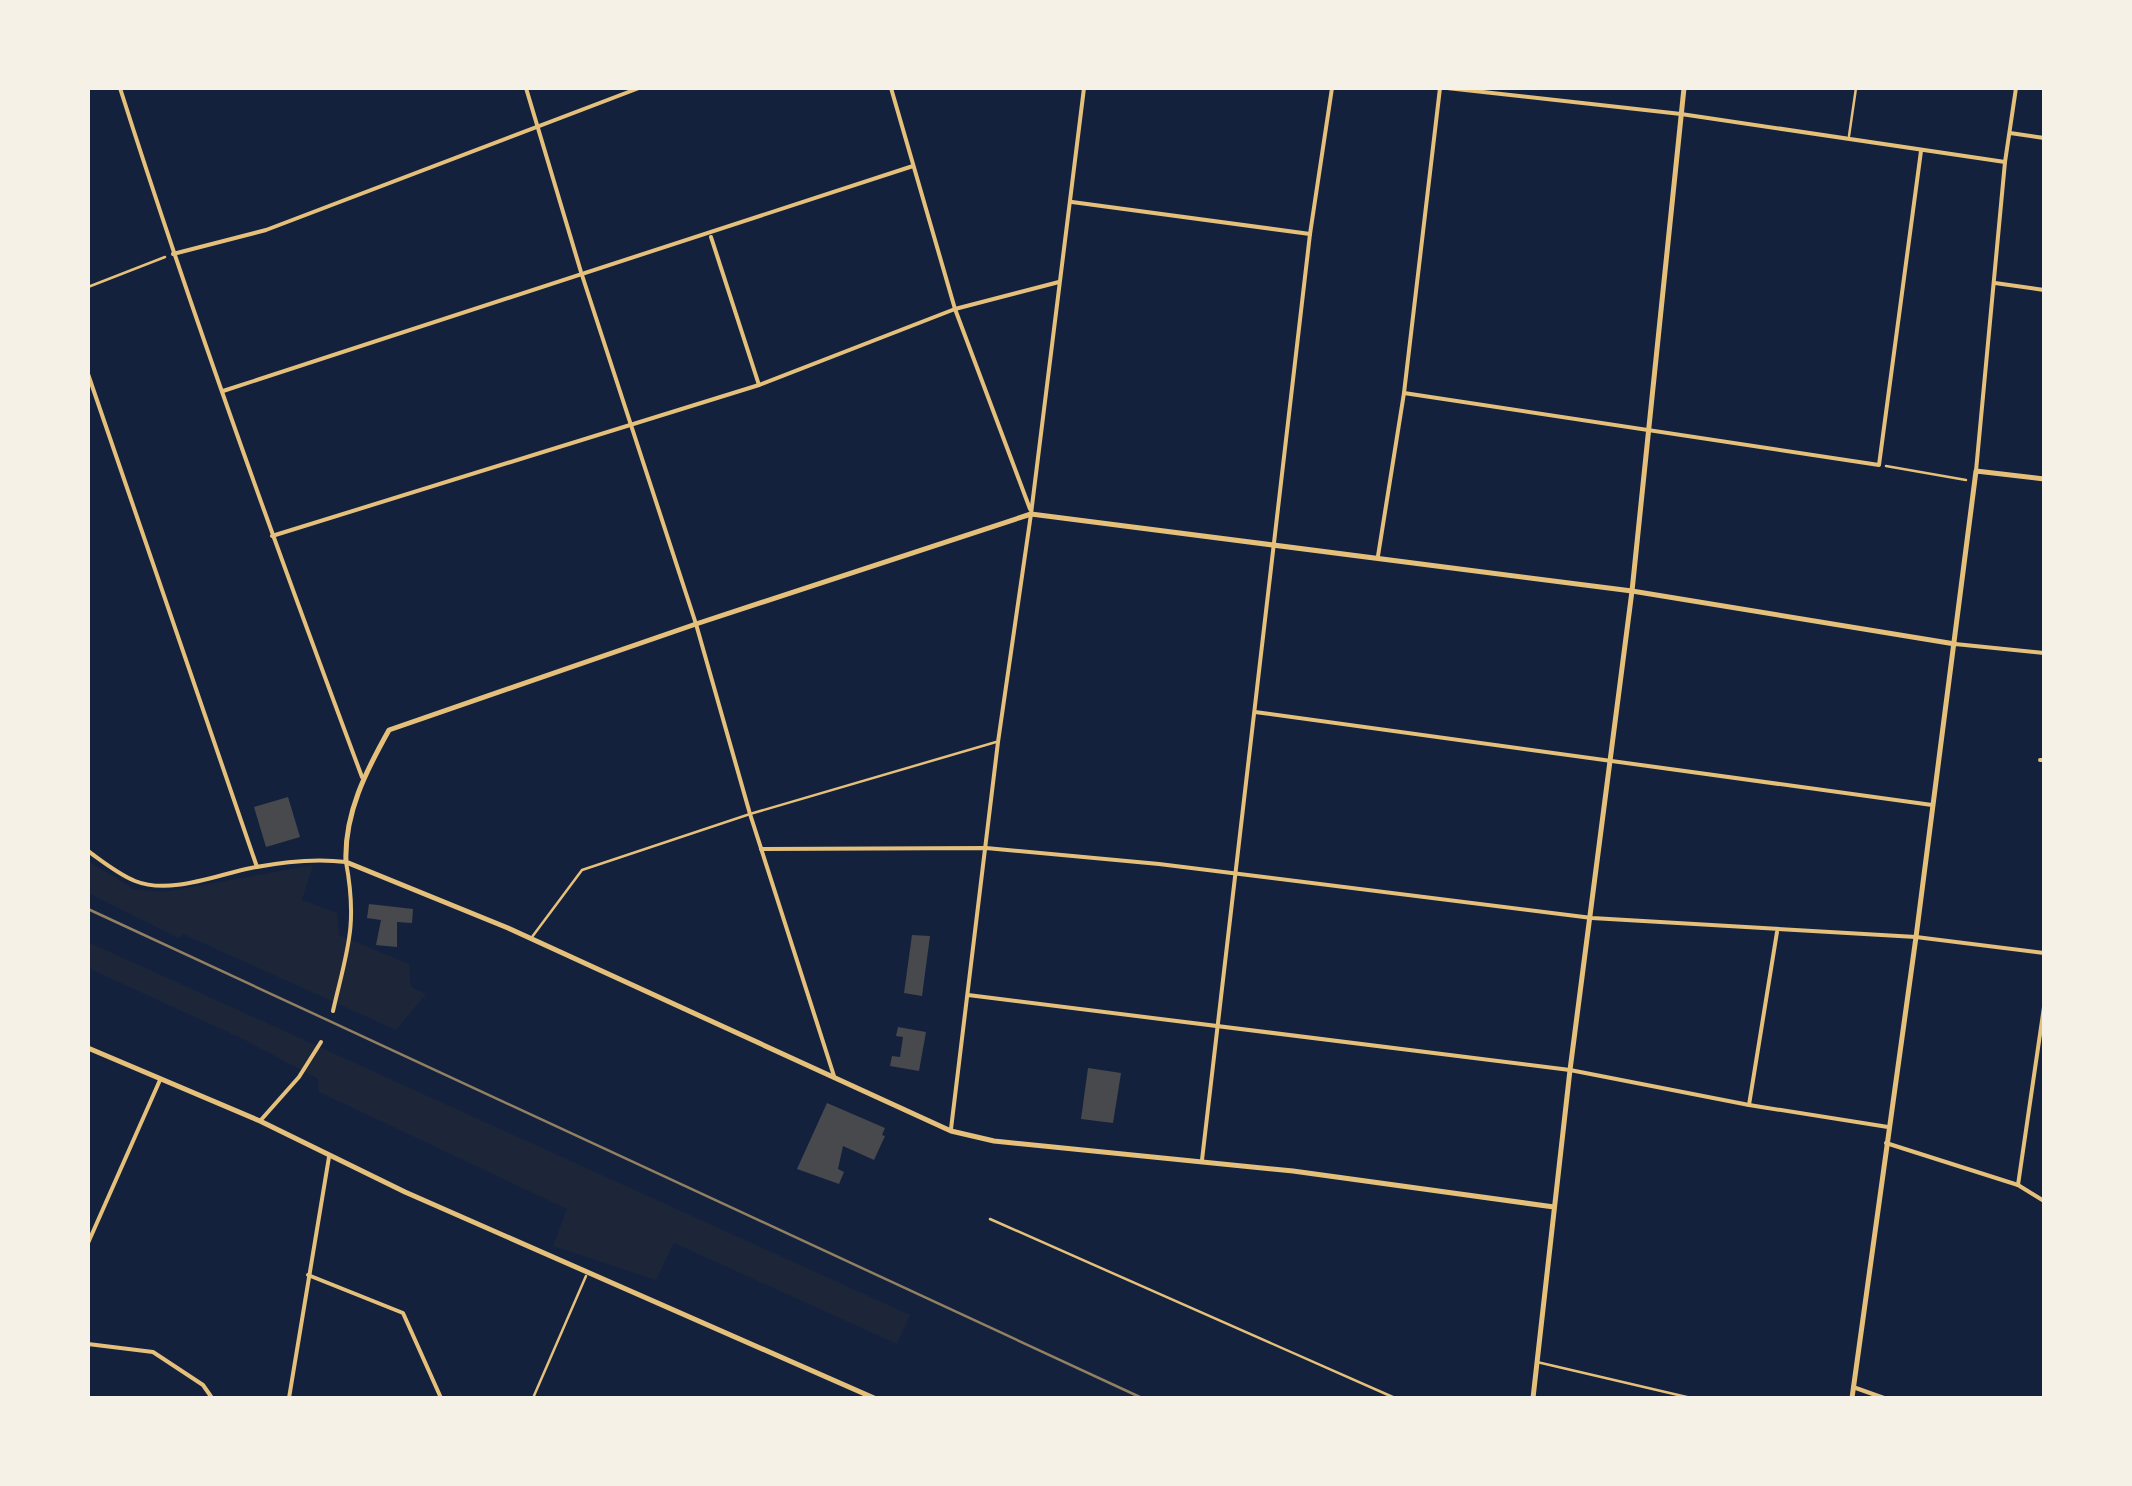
<svg xmlns="http://www.w3.org/2000/svg" width="2132" height="1486" font-family="Georgia,serif">
<style>
.green{fill:#1d2539}
.building{fill:#48494c}
.lines{fill:none;stroke-linecap:round;stroke-linejoin:round}
.path{stroke:#e5c07b;stroke-width:2.5}
.service{stroke:#e5c07b;stroke-width:2.5}
.minor{stroke:#e5c07b;stroke-width:4}
.tertiary{stroke:#e5c07b;stroke-width:5}
.rail{stroke:#918062;stroke-width:2.5}
</style>
<rect width="100%" height="100%" fill="#14213d"/>
<g class="green">
<path d="M88 861 134 889 165 892 313 865 302 900 337 913 339 935 409 964 411 987 426 994 396 1030 183 934 179 938 88 893Z"/>
<path d="M88 942 910 1315 897 1344 674 1243 656 1280 553 1246 567 1209 319 1092 318 1079 243 1039 88 968Z"/>
</g>
<g class="building">
<path d="M288 797 300 837 266 847 254 807Z"/>
<path d="M369 904 413 909 412 923 397 922V947L376 945 381 920 367 918Z"/>
<path d="M912 935 930 936 922 996 904 993Z"/>
<path d="M898 1027 926 1032 919 1071 890 1066 892 1056 900 1057 903 1037 896 1036Z"/>
<path d="M1088 1068 1121 1073 1113 1123 1081 1119Z"/>
<path d="M827 1103 885 1128 882 1135 885 1136 874 1160 843 1146 838 1169 844 1172 839 1184 797 1169Z"/>
</g>
<g class="lines">
<g class="path">
<path d="M88 287 165 257"/>
<path d="M1886 466 1966 480"/>
</g>
<g class="service">
<path d="M1849 136 1856 88"/>
<path d="M532 937 582 870 750 814 996 742"/>
<path d="M990 1219 1395 1398"/>
<path d="M1537 1362 1691 1398"/>
<path d="M533 1398 586 1276"/>
</g>
<g class="minor">
<path d="M120 88C194 320 277 549 362 777"/>
<path d="M526 88 581 272 696 624 750 814 834 1076"/>
<path d="M891 88 955 309 1030 509"/>
<path d="M1447 88 1681 114 2005 162"/>
<path d="M2010 133 2044 138"/>
<path d="M1072 202 1310 234"/>
<path d="M711 237 759 385"/>
<path d="M173 254 266 230 639 88"/>
<path d="M1995 283 2044 290"/>
<path d="M88 374 257 867"/>
<path d="M223 391 913 166"/>
<path d="M1404 393 1879 465 1921 151"/>
<path d="M1976 471 2005 162 2016 88"/>
<path d="M272 536 759 385 955 309 1059 282"/>
<path d="M1378 556 1404 393 1440 88"/>
<path d="M1955 644 2044 653"/>
<path d="M1255 712 1932 805"/>
<path d="M2040 760H2044"/>
<path d="M761 849 986 848 1159 864 1592 918 1916 937 2044 953"/>
<path d="M88 851C102 861 118 874 135 881 170 895 216 875 251 868 281 862 315 858 346 862 358 926 347 950 333 1011"/>
<path d="M968 995 1570 1070 1749 1105 1888 1127"/>
<path d="M1749 1105 1777 932"/>
<path d="M260 1121 299 1077 321 1042"/>
<path d="M951 1129 998 742 1031 514 1084 88"/>
<path d="M1886 1143 2018 1185 2044 1201"/>
<path d="M1202 1160 1310 234 1332 88"/>
<path d="M2018 1185 2044 1007"/>
<path d="M88 1243 160 1080"/>
<path d="M308 1275 403 1313 441 1398"/>
<path d="M88 1344 153 1352 203 1385 212 1398"/>
<path d="M1853 1387 1884 1398"/>
<path d="M289 1398 329 1157"/>
</g>
<g class="tertiary">
<path d="M88 1048 260 1121 405 1192 874 1398"/>
<path d="M1554 1207 1293 1171 994 1141 951 1131 508 928 346 862C344 814 366 771 389 730L696 624 1031 514 1632 591 1955 644"/>
<path d="M1533 1398 1570 1070 1632 591 1684 88"/>
<path d="M1852 1398 1916 937 1976 471 2044 479"/>
</g>
<path class="rail" d="M88 909 1142 1398"/>
</g>
<rect width="2132" height="1486" fill="none" stroke="#f6f1e7" stroke-width="180"/>
</svg>
